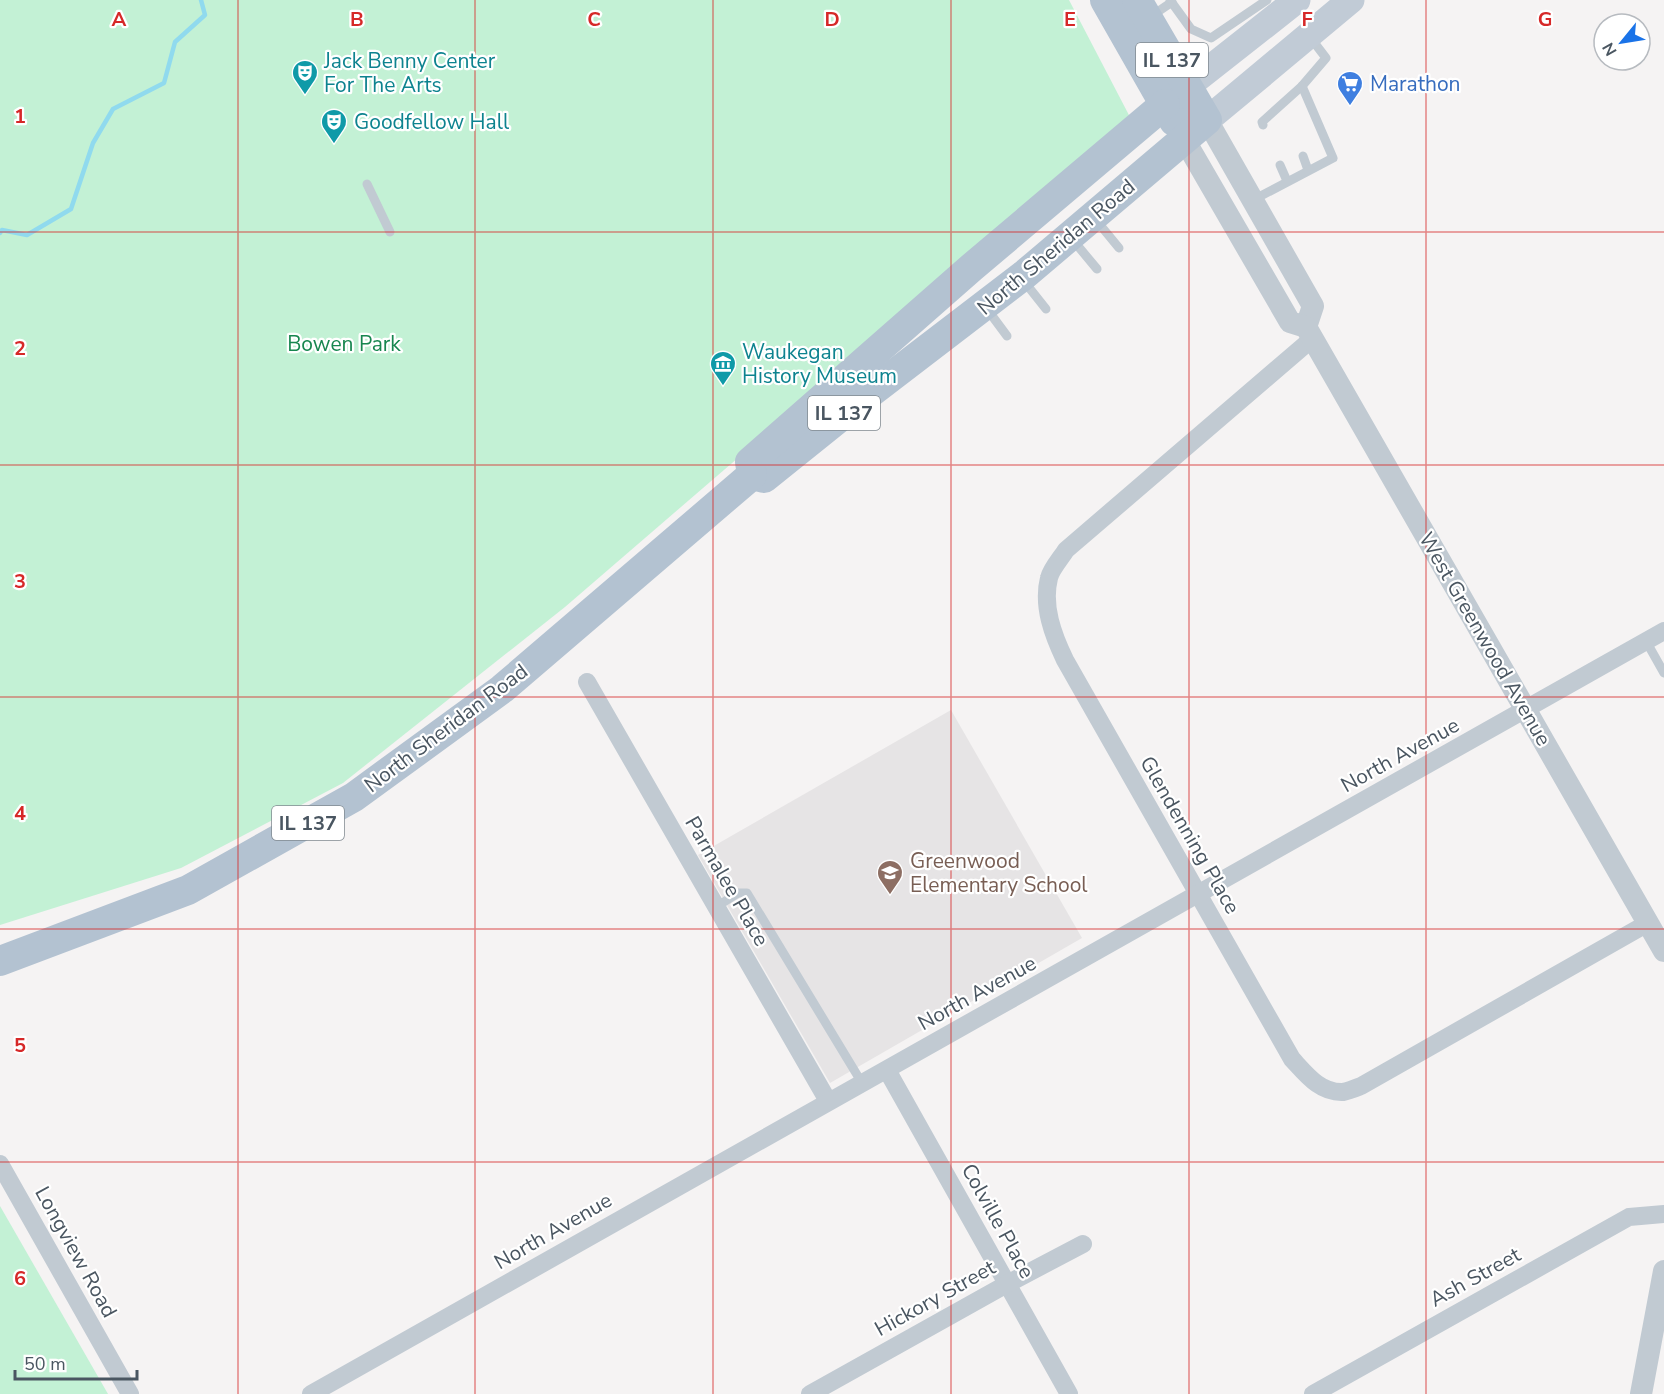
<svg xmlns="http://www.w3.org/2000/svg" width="1664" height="1394" font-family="'Nunito Sans',sans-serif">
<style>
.education{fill:#e6e4e5}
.green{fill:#c3f1d5}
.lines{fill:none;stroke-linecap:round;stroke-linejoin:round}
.stream{stroke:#90daee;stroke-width:4.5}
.service{stroke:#c1cad2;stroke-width:9}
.minor{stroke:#c1cad2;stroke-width:18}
.tertiary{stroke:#c1cad2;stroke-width:22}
.secondary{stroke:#c1cbd6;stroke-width:27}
.primary{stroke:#b3c2d1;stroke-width:30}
.grid{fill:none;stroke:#d62828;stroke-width:1.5;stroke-opacity:0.55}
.labels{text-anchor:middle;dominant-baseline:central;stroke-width:4.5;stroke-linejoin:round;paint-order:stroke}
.shield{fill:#fff;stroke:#808990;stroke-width:1.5}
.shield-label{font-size:20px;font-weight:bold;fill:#4a5661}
.culture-label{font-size:21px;fill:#0d838f;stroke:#fff;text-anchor:start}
.shop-label{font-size:21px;fill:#366cbe;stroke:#fff;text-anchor:start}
.street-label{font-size:21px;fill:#4a5661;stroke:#fff}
.park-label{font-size:21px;fill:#17864f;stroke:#fff}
.education-label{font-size:21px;fill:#785e54;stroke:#fff;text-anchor:start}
.grid-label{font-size:20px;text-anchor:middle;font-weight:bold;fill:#d62828;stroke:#fff;stroke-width:4.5;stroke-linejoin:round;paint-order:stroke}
</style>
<rect width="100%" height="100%" fill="#f5f3f3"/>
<path class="education" d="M951 710 1082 938 830 1083 698 855Z"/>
<g class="green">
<path d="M0 0H1069L1131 119 565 607 343 783 181 868 0 925Z"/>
<path d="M0 1206 108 1394H0Z"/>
</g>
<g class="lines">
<path class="stream" d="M0 233 2 230 27 235 71 209 93 143 113 109 164 83 175 42 205 15 201 0"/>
<g class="service">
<path d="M1170 0 1191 29 1211 38 1267 0"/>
<path d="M1150 17 1172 2"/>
<path d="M1263 125 1262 122 1302 86 1326 58 1310 37"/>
<path d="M1303 156 1308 170"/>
<path d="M1280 165 1287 181"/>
<path d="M367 184 390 232"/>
<path d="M1253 200 1333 158 1302 86"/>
<path d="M1096 220 1119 248"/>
<path d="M1072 239 1097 269"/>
<path d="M1023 280 1046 309"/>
<path d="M987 309 1007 336"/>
<path d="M1646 641 1664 673"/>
<path d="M716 907 738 893H747L862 1083"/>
</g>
<g class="minor">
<path d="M1313 338 1066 550C1061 558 1051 569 1049 578 1042 606 1053 635 1065 660L1292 1059C1306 1074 1320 1093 1343 1092 1349 1091 1356 1088 1361 1086L1648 923"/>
<path d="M587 682 828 1101"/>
<path d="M887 1070 1069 1394"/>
<path d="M0 1164 130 1394"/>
<path d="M311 1394 1664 631"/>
<path d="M810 1394 1007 1284 1083 1244"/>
<path d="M1313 1394 1629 1217 1664 1214"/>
</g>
<g class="tertiary">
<path d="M1207 120 1313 306 1306 327"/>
<path d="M1184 139 1290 322 1306 327 1664 951"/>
<path d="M1641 1394 1664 1271"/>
</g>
<g class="secondary">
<path d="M1170 100 1297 0"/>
<path d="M1207 120 1351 0"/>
</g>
<g class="primary">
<path d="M1105 0 1174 121"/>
<path d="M752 475 764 478 866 396 1024 275 1207 120 1137 0"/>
<path d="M752 475 750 462 971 268 1165 104"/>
<path d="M0 961 188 890 354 797 502 689 752 475"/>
</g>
</g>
<path class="grid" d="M238 0V1394M475 0V1394M713 0V1394M951 0V1394M1189 0V1394M1426 0V1394M0 232H1664M0 465H1664M0 697H1664M0 929H1664M0 1162H1664"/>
<defs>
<symbol id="theatre-pin" viewBox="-11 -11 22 30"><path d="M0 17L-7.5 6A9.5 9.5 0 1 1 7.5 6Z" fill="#0f9aa8" stroke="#fff"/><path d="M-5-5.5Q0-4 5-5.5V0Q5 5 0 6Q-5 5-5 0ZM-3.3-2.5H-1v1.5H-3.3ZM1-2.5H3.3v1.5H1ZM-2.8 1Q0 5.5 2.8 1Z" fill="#fff"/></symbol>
<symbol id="supermarket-pin" viewBox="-11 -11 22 30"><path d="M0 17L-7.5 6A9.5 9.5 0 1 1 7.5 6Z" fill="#3f7fe0" stroke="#fff"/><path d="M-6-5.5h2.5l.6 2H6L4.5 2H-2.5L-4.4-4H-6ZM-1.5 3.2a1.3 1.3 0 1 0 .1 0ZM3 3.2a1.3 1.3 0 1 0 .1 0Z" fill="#fff"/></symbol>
<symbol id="museum-pin" viewBox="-11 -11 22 30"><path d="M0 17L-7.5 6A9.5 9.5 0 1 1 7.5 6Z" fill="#0f9aa8" stroke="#fff"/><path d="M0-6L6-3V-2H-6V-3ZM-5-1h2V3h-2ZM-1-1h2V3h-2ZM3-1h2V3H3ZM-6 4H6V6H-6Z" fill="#fff"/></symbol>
<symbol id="school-pin" viewBox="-11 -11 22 30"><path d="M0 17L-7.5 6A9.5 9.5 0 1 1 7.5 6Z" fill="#8d6e63" stroke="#fff"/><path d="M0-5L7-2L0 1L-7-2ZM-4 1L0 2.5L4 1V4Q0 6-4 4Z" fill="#fff"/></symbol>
</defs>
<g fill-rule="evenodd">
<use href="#theatre-pin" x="290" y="58" width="30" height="40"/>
<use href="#supermarket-pin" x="1335" y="69" width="30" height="40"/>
<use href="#theatre-pin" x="319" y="107" width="30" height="40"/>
<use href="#museum-pin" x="708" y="349" width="30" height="40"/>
<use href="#school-pin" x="875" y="858" width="30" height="40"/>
</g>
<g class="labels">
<g class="shield">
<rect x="1136" y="43" width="72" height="34" rx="4.5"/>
<rect x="808" y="396" width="72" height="34" rx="4.5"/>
<rect x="272" y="806" width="72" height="34" rx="4.5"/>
</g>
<g class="shield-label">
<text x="1172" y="60">IL 137</text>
<text x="844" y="413">IL 137</text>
<text x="308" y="823">IL 137</text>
</g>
<g class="culture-label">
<text x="324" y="61">Jack Benny Center<tspan x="324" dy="24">For The Arts</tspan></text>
<text x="354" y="122">Goodfellow Hall</text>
<text x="742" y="352">Waukegan<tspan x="742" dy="24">History Museum</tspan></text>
</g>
<g class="shop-label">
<text x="1370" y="84">Marathon</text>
</g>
<g class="street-label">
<text transform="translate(1056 247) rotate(-40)">North Sheridan Road</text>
<text transform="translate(1485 639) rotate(60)">West Greenwood Avenue</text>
<text transform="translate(446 728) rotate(-37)">North Sheridan Road</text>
<text transform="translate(1400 755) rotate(-29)">North Avenue</text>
<text transform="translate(1190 835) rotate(60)">Glendenning Place</text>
<text transform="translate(727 881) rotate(60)">Parmalee Place</text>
<text transform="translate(977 993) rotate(-29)">North Avenue</text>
<text transform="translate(998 1221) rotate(61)">Colville Place</text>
<text transform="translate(553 1231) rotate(-30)">North Avenue</text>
<text transform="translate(76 1252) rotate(61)">Longview Road</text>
<text transform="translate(1475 1277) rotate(-29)">Ash Street</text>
<text transform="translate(935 1298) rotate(-29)">Hickory Street</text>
</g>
<g class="park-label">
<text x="344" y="344">Bowen Park</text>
</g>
<g class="education-label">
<text x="910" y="861">Greenwood<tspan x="910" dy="24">Elementary School</tspan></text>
</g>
</g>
<g class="grid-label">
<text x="119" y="26">A</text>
<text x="357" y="26">B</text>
<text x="594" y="26">C</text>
<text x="832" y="26">D</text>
<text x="1070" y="26">E</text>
<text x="1307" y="26">F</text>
<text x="1545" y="26">G</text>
<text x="20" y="123">1</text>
<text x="20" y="355">2</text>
<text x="20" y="588">3</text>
<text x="20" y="820">4</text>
<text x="20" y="1052">5</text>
<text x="20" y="1285">6</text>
</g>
<g transform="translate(1622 42) rotate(240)"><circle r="28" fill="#ffffff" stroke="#b7bbc0" stroke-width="1.5"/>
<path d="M0-4.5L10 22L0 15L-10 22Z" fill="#1a73e8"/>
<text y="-9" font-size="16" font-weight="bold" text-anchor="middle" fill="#4a5661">N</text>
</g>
<path d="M15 1370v9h122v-9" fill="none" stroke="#4a5661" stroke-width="3"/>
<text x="24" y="1370" font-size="18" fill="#4a5661" stroke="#ffffff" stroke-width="4.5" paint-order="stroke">50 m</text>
</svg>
